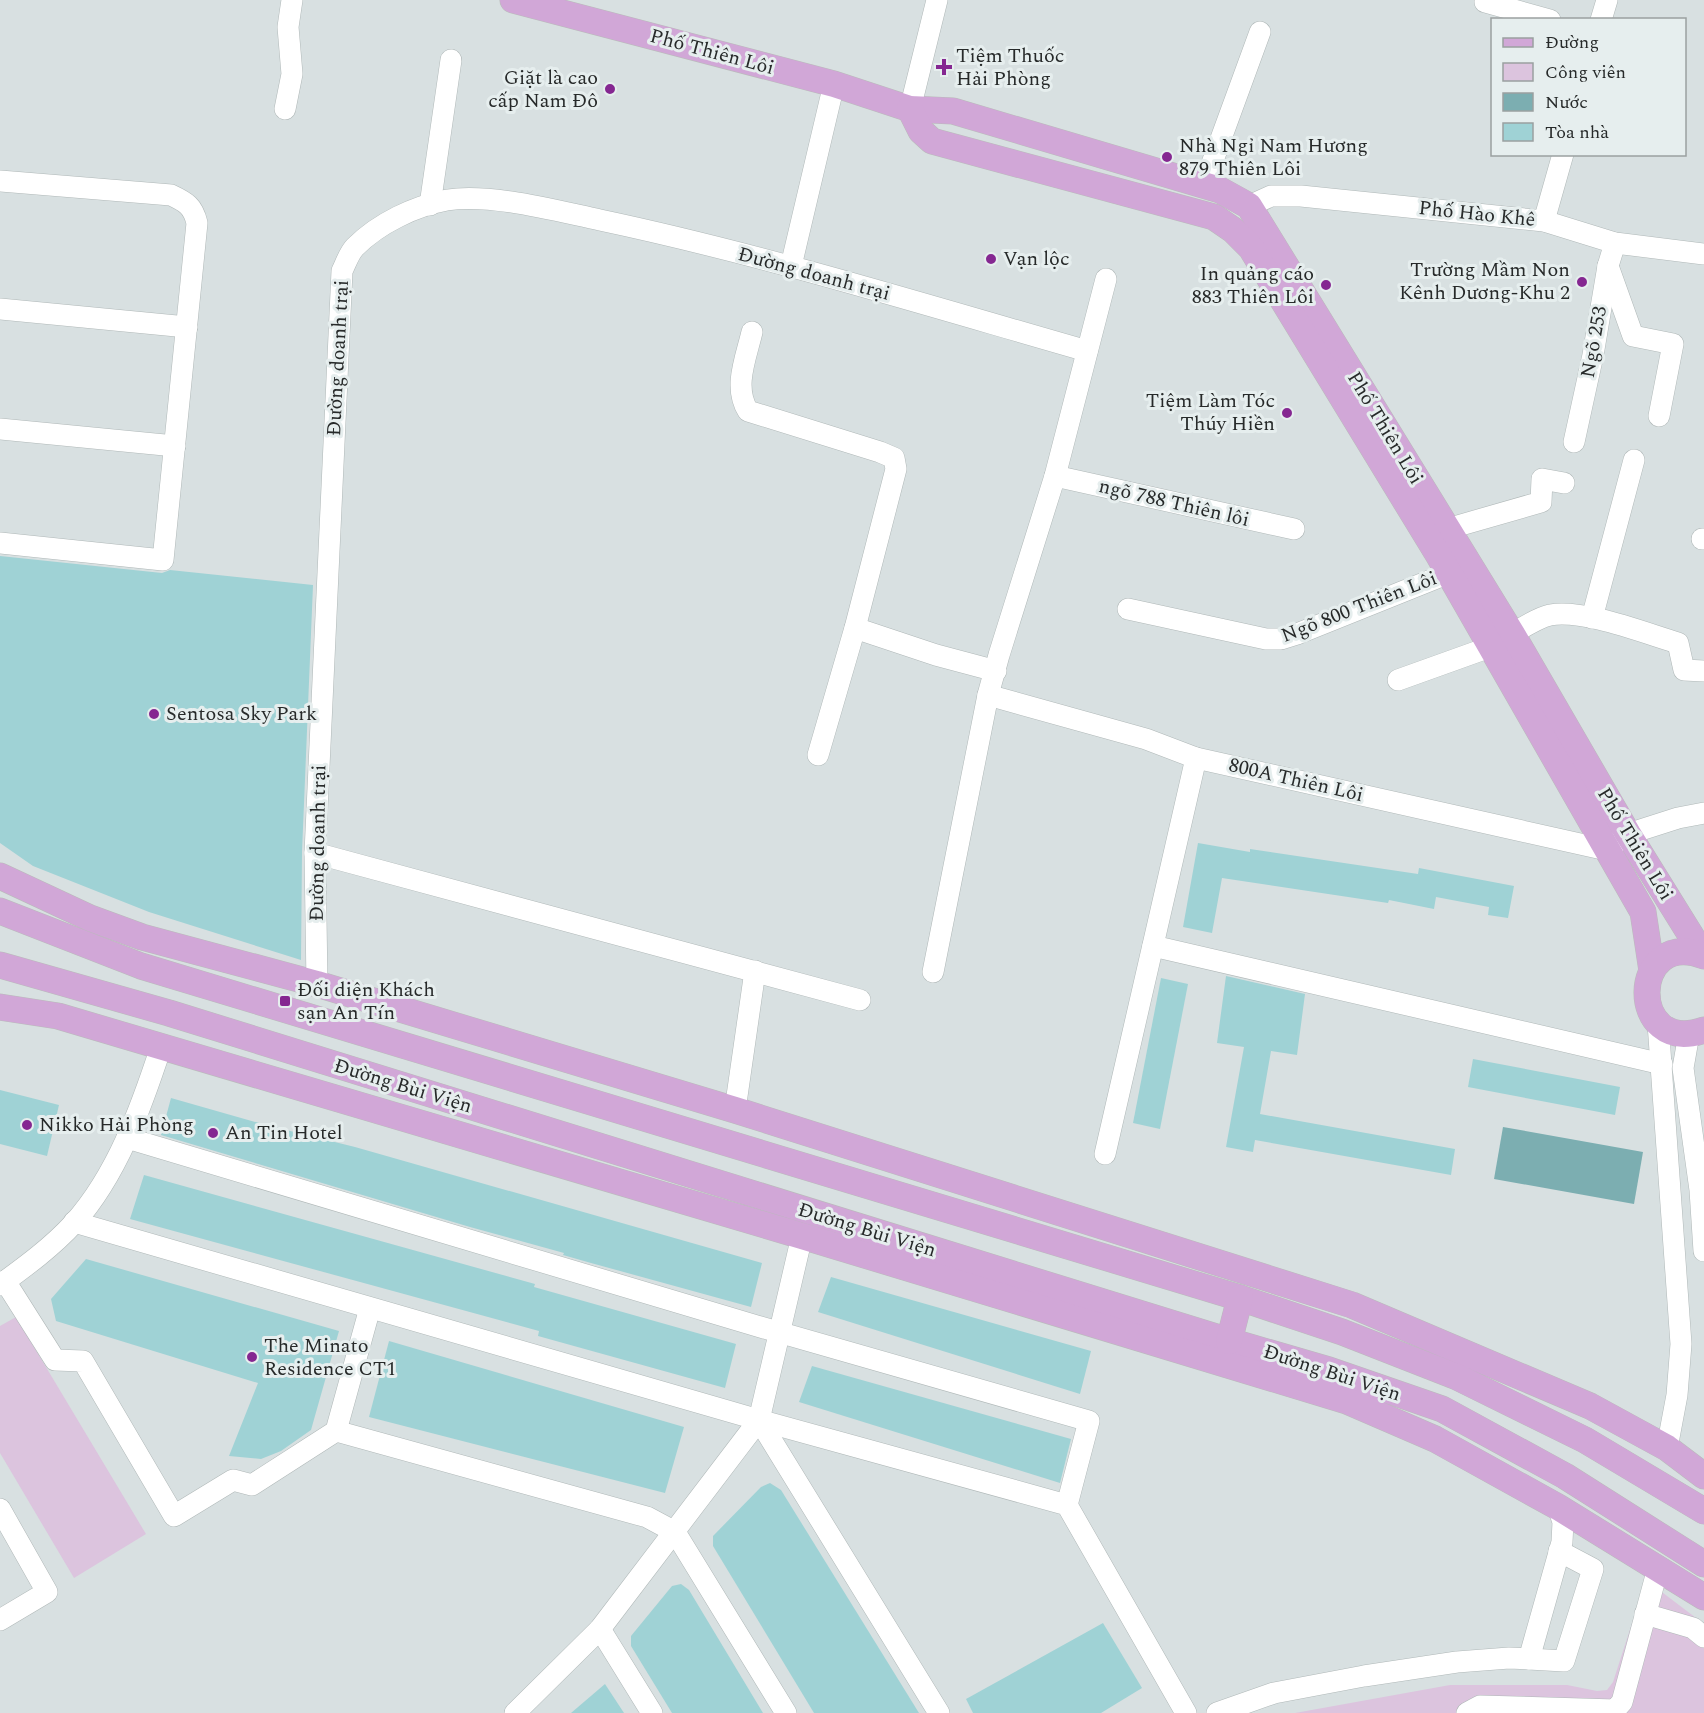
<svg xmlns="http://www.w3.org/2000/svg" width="1704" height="1713" font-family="Spectral,serif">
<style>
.green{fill:#dcc4de}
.water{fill:#7caeb1}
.building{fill:#9fd2d5}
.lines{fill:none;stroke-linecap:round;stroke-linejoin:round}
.minor-casing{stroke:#b0b8b8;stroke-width:22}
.major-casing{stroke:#babbbb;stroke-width:27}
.minor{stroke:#fff;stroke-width:21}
.major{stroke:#d1a7d7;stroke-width:26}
.poi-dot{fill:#852791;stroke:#e6eeee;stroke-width:2}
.labels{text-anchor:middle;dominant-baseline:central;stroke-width:6;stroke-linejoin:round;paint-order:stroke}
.street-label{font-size:20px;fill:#272a2a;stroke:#e6eeee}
.poi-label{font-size:20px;fill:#272a2a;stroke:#e6eeee;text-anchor:start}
</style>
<rect width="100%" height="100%" fill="#d8e0e1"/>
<g class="green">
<path d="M16 1317 146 1534 74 1578 0 1453V1326Z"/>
<path d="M1646 1580 1704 1624V1713H1295L1450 1685H1567L1597 1691 1607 1690 1613 1682Z"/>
</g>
<path class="water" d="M1503 1127 1643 1152 1634 1204 1494 1179Z"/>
<g class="building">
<path d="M0 556 162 573 170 570 313 585 302 852 301 960 149 912 33 866 0 843Z"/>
<path d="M1198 843 1250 852V849L1418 874 1419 868 1514 886 1508 918 1488 915 1489 907 1436 897 1434 909 1389 900 1388 903 1222 878 1212 933 1183 927Z"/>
<path d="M1226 976 1305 994 1297 1055 1271 1051 1260 1114 1455 1149 1451 1175 1255 1140 1253 1152 1226 1147 1244 1047 1217 1043Z"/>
<path d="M1161 978 1188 984 1160 1129 1133 1123Z"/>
<path d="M1473 1059 1620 1087 1615 1115 1468 1087Z"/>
<path d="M0 1090 59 1105 47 1156 0 1144Z"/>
<path d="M171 1098 266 1125 355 1147 762 1263 751 1307 591 1263 563 1255 564 1253 470 1227 161 1135Z"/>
<path d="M144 1175 535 1284 534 1287 736 1344 725 1388 538 1336 539 1331 130 1219Z"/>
<path d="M86 1259 339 1331 311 1430 281 1451 261 1459 229 1456 258 1383 56 1321 51 1299Z"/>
<path d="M831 1277 1091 1351 1080 1394 818 1312Z"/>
<path d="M389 1341 684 1427 665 1493 369 1417Z"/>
<path d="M812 1366 1071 1439 1060 1483 799 1402Z"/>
<path d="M770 1483 781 1490 919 1713H814L713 1546V1536L761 1487Z"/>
<path d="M681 1584 689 1590 763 1713H672L631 1646V1636L672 1586Z"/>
<path d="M1103 1623 1142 1688 1101 1713H973L966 1699Z"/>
<path d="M605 1684 624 1713H571Z"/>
</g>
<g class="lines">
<defs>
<g id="minor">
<path d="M1485 2 1550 20"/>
<path d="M1601 20 1607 0"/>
<path d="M285 109 292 74 288 27 292 0"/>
<path d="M910 109 937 0"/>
<path d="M0 181 171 195C186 202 193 206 197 223L163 560 0 543"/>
<path d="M1204 185 1260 32"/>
<path d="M430 205 451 60"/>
<path d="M1249 206 1271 196H1301L1544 221 1615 243 1704 254"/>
<path d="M1544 221 1563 154"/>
<path d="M791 266 834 84"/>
<path d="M1608 266 1633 336 1673 344 1659 416"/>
<path d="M0 309 187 327"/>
<path d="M752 332C746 358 733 387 748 411L880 452 894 458 896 469 855 628 818 755"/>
<path d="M0 429 175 446"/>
<path d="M1574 442 1593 355 1608 266 1615 243"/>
<path d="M1055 476 1294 529"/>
<path d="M1447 529 1541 502 1542 479 1564 483"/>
<path d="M1702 539H1704"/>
<path d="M1128 609 1266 639H1281L1297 634 1449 573"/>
<path d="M1592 618 1634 460"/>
<path d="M855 628 936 655 996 671"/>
<path d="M1512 634C1524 627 1537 618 1550 615 1584 609 1644 633 1678 643L1684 670 1704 671"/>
<path d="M1398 680 1490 647"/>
<path d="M988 695 1146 739 1196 758 1607 850 1628 834 1678 818 1704 813"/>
<path d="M315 853 860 1000"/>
<path d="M1153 946 1662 1064"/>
<path d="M933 972 988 695 999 655 1055 476 1106 279"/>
<path d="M317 984 315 853 342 271C346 263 349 253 355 247 379 223 415 206 447 200 491 193 557 211 600 220 765 255 926 305 1087 351"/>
<path d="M1658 1023 1681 1344 1677 1395 1667 1448"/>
<path d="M1689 1034 1683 1068 1700 1190 1704 1251"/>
<path d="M735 1110 755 971"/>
<path d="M127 1138 757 1326 1089 1421 1067 1505"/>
<path d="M1105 1154 1196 758"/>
<path d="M74 1222 759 1420 1067 1505 1186 1713"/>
<path d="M5 1281 55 1360 83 1361 174 1516 233 1480 252 1485 336 1431"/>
<path d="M0 1285C26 1266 52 1247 74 1223 117 1175 141 1108 161 1047"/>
<path d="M370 1308 336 1431 647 1517 675 1532 786 1713"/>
<path d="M759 1420 939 1713"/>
<path d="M0 1509 47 1592 0 1620"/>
<path d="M1645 1614 1693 1628 1704 1637"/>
<path d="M600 1629 652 1713"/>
<path d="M1529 1659 1564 1661 1593 1569 1559 1551"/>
<path d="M515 1713 600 1629 759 1420 802 1236"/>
<path d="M1217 1713 1274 1693 1364 1676 1457 1662 1509 1658 1529 1659 1562 1542 1563 1522 1558 1507"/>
<path d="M1467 1713 1480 1706 1615 1710 1622 1702 1658 1568"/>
</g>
<g id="major">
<path d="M513 0 834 84 910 109 953 111 1220 190 1249 206 1512 634 1628 834 1703 955"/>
<path d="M910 109 921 131 932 141 1214 217 1233 230 1251 248 1439 556 1643 912 1652 971"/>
<path d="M0 876 90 918 142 937 317 984 735 1110 1352 1305 1590 1406 1667 1448 1704 1476"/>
<path d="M0 911 141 966 1240 1298 1342 1332 1457 1377 1585 1440 1704 1511"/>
<path d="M1704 956C1629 927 1627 1057 1704 1030"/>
<path d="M0 965 169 1013 1229 1341 1329 1370 1442 1409 1565 1476 1704 1564"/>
<path d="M0 1007 58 1016 802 1236 1347 1401 1435 1439 1558 1507 1704 1597"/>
<path d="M1229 1341 1240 1298"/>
</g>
</defs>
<use href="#minor" class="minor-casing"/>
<use href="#major" class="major-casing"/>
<use href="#minor" class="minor"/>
<use href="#major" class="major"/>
</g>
<g class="poi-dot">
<path d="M941 58h6v6h6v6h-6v6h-6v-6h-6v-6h6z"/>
<circle cx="610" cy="89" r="6"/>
<circle cx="1167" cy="157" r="6"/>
<circle cx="991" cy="259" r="6"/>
<circle cx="1582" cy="282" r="6"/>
<circle cx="1326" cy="285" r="6"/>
<circle cx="1287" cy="413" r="6"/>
<circle cx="154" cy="714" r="6"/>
<rect x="279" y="995" width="12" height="12" rx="3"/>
<circle cx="27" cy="1125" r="6"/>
<circle cx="213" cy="1133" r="6"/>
<circle cx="252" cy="1357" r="6"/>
</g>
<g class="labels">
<g class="street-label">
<text transform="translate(712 52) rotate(15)">Phố Thiên Lôi</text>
<text transform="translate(1477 214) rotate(6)">Phố Hào Khê</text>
<text transform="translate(814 274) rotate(15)">Đường doanh trại</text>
<text transform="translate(1594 342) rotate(-80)">Ngõ 253</text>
<text transform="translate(338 358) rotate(-87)">Đường doanh trại</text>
<text transform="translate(1385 428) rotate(59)">Phố Thiên Lôi</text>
<text transform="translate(1174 503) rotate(13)">ngõ 788 Thiên lôi</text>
<text transform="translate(1359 607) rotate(-21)">Ngõ 800 Thiên Lôi</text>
<text transform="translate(1296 780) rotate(13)">800A Thiên Lôi</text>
<text transform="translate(318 843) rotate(-89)">Đường doanh trại</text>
<text transform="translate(1635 844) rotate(59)">Phố Thiên Lôi</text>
<text transform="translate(403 1086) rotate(17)">Đường Bùi Viện</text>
<text transform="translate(867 1230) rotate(17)">Đường Bùi Viện</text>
<text transform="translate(1332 1373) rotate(18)">Đường Bùi Viện</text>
</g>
<g class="poi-label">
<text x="956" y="56">Tiệm Thuốc<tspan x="956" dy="23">Hải Phòng</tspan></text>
<text x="598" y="78" text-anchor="end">Giặt là cao<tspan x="598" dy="23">cấp Nam Đô</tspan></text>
<text x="1179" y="146">Nhà Ngỉ Nam Hương<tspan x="1179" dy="23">879 Thiên Lôi</tspan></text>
<text x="1003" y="259">Vạn lộc</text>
<text x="1570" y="270" text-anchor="end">Trường Mầm Non<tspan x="1570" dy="23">Kênh Dương-Khu 2</tspan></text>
<text x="1314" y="274" text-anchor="end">In quảng cáo<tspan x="1314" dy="23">883 Thiên Lôi</tspan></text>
<text x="1275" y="401" text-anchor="end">Tiệm Làm Tóc<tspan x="1275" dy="23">Thúy Hiền</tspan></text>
<text x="166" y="714">Sentosa Sky Park</text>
<text x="297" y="990">Đối diện Khách<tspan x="297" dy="23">sạn An Tín</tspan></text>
<text x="39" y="1125">Nikko Hải Phòng</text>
<text x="225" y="1133">An Tin Hotel</text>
<text x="264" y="1346">The Minato<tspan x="264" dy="23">Residence CT1</tspan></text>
</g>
</g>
<rect x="1491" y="18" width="195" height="138" fill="#e6eeee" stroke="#9aa0a0" stroke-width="1.5"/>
<rect x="1503" y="38" width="30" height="9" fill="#d1a7d7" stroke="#9aa0a0" stroke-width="1.5"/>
<text x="1545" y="48" font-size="18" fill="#272a2a">Đường</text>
<rect x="1503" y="63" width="30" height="18" fill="#dcc4de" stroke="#9aa0a0" stroke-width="1.5"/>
<text x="1545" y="78" font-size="18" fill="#272a2a">Công viên</text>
<rect x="1503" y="93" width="30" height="18" fill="#7caeb1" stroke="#9aa0a0" stroke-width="1.5"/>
<text x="1545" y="108" font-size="18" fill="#272a2a">Nước</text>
<rect x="1503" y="123" width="30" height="18" fill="#9fd2d5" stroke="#9aa0a0" stroke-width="1.5"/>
<text x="1545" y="138" font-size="18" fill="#272a2a">Tòa nhà</text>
</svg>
